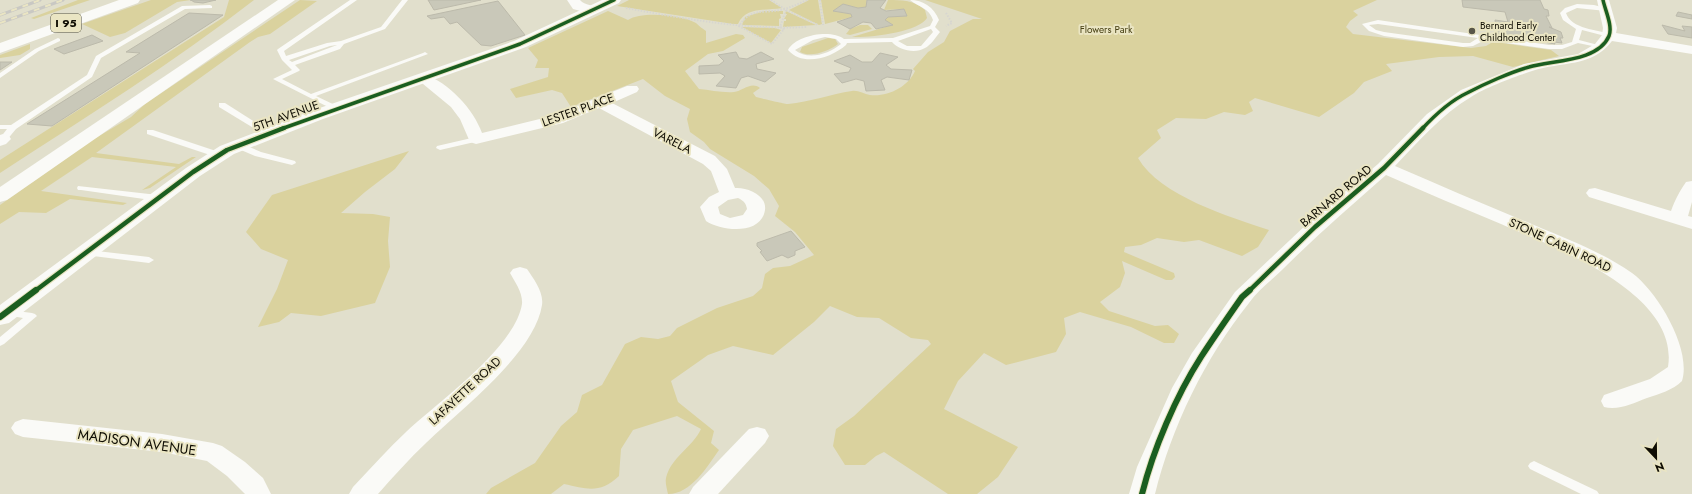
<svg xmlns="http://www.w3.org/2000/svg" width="1692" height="494" font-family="Jost,sans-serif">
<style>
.green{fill:#dad29e}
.building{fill:#c9c8b9;stroke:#bcbaab}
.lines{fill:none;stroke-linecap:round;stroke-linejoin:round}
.path{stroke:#d7d6d0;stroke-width:2;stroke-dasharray:1.5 1.5;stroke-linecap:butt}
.service{fill:#fafaf7;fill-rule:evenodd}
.minor{fill:#fafaf7;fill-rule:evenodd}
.tertiary{fill:#fafaf7;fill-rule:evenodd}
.motorway{fill:#fafaf7;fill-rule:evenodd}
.rail-casing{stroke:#c9c8c3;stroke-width:3}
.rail{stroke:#eae5c3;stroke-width:2;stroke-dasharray:6;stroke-linecap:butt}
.cycleway-far2-casing{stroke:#eae5c3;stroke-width:5.5}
.cycleway-far1-casing{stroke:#eae5c3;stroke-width:7}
.cycleway-casing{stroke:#eae5c3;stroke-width:8}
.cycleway-far2{stroke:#1b5e20;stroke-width:3.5}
.cycleway-far1{stroke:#1b5e20;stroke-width:4.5}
.cycleway{stroke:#1b5e20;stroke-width:6}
.poi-dot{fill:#585649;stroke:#eae5c3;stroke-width:1.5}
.labels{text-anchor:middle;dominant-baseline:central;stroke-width:4;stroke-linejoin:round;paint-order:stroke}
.far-poi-label{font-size:10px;fill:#0f0d03;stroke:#eae5c3;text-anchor:start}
.far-park-label{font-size:10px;fill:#474014;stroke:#eae5c3}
.shield{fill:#eae5c3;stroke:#514e3d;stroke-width:1}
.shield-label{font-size:11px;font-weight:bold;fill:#0f0d03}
.street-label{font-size:12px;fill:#0f0d03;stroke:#eae5c3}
.near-street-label{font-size:14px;fill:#0f0d03;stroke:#eae5c3}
</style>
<rect width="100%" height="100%" fill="#e1dfcc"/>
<g class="green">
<path d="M78 0H90L34 19 31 18Z"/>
<path d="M151 0H191L177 2 125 33 110 37 82 24Z"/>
<path d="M229 0H254C173 63 86 117 0 173V160L224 17Z"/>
<path d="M300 0 317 1 270 34 258 37 250 42 96 153 179 164 192 157H196L150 188 142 190 176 167 92 157 41 191 127 203 123 205 70 199 46 213 19 212 0 224V205L94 139 131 117 145 104Z"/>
<path d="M629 0H769L782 8C767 11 746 6 738 24H733L617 6Z"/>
<path d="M809 0H818L822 24 819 25 789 10Z"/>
<path d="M821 0H867L866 4H867L866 7 858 8 843 4 834 11 851 14 852 17 825 24Z"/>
<path d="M888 0C902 0 914 0 925 10L927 18C919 32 869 38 852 37L892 25 885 20 888 17 907 16 904 9 884 10Z"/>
<path d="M925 0H1377L1353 11 1358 15 1350 21 1346 27 1353 34 1471 48 1486 46 1491 43H1502L1551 50 1559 56 1513 67 1473 56 1439 57 1386 64 1392 71 1364 82 1354 93 1319 117 1255 98 1249 102 1253 111 1245 115 1224 112 1206 119 1176 118 1157 130 1161 138 1138 158C1160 196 1230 217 1269 230L1258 247 1242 256 1199 240 1184 242 1157 238 1141 245 1125 247 1124 252 1174 273 1175 277 1172 280H1166L1122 261 1125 273 1120 287 1100 302 1109 311 1155 326 1168 325 1179 334 1174 343H1164L1131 327 1080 312 1064 318 1066 334 1056 352 1006 365 984 353 958 381 944 409 1018 447 998 477 977 494H948L884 452 876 456 865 465H845L833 446 836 429 854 416 931 344 928 340 911 338 879 318 857 317 830 306 814 322 773 355 733 346 708 355 671 381 678 402 714 431 711 443 719 450C707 467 691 494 668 494 667 489 665 483 666 478 671 457 692 448 701 429L677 416 633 430 621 449 619 476C600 494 587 489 564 484L551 494H486L491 488 535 463 561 426 577 412 582 395 602 385 625 344 641 337 658 339 670 336 677 328 717 308 753 296 762 288 765 274 773 268 790 266 814 255 795 232 775 216 779 206 769 189 754 176 710 149 704 142 690 132 687 119 690 109 665 96 643 79 571 107 562 93 552 90 516 98 510 89 548 77 549 68H535L538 60 528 48 608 11 628 20C642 11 681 15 696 23 699 26 703 29 706 31V43L736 34 743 35 745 38 723 51 708 54 685 71 699 89C710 90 723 93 734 92 743 91 751 81 760 88L753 93 756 97C760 98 785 104 788 104 810 102 831 94 852 91 858 90 864 94 870 95 888 97 908 87 915 71L913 69 928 52 944 42 950 31 973 19H982Z"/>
<path d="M764 11H783V14H780L781 18 779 19V26L742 25 745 17Z"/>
<path d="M786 11 816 25 783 27 784 21H786V19H784L787 14H785Z"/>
<path d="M860 25H868L872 29 850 35 846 34 850 29Z"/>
<path d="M742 27 775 28 781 30 771 43Z"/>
<path d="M828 38 835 39 838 44C829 51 811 58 800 52L802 47Z"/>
<path d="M30 44V49L20 55 0 58V55Z"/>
<path d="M409 151 395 169 365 192 341 213 373 214 390 217 388 241 390 267 375 303 321 316 291 313 279 322 258 327 277 289 288 260 261 249 246 232 272 195Z"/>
</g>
<g class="building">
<path d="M191 0H190H216L203 3 194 2Z"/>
<path d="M428 0H481L434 10Z"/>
<path d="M867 0H886L880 8 886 11 904 9 907 16 888 17 885 20 893 25 876 29 871 23 863 22 850 29 837 22 852 17 851 14 833 11 843 4 858 8 866 7Z"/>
<path d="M1462 0H1540L1544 9 1548 10 1549 16H1546L1552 28 1549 27 1561 32 1563 38H1560L1562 43 1554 42 1555 44 1497 34 1495 20 1508 22 1505 12 1463 7Z"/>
<path d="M498 1 525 35 491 46 481 45 457 22 450 24 444 17 431 19 427 16Z"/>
<path d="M1678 12 1692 15V19L1676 16Z"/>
<path d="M189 13 223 15 52 126 27 124 140 53 126 52Z"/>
<path d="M1662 25 1685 31 1682 26 1692 27V38L1668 34Z"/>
<path d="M92 35 103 41 64 54 54 49Z"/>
<path d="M736 52 739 58 747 59 761 52 774 59 756 64 757 69 776 73 765 82 748 76 741 78 736 88 716 86 725 76 720 73 699 74V66L719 65 724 61 718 55Z"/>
<path d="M880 53 898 57 886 65 891 69 912 70 909 80 887 77 881 80 885 90 866 91 864 81 856 79 842 83 834 74 849 72 851 68 834 61 850 55 862 62H872Z"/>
<path d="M0 62H12L0 70Z"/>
<path d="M791 231 805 247 795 251V255L788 258 782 255 767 261 760 252 762 251 757 246V243Z"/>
</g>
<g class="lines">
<g class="path">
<path d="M771 0 786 10 818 25"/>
<path d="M820 0 823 25"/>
<path d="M626 8C686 19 746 30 807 27"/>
<path d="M786 10 780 27 784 29 772 44 739 26C752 7 761 14 780 10 790 8 798 4 807 0"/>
<path d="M946 13 952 23 946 26"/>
</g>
<g class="service">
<path d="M350 0H357L284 51 286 56 327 43 341 41 381 27 402 0H408L385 29 344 44 340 49 295 65 300 70 299 71 282 79 311 94 423 53 425 52 428 54 316 96 339 107V111H336L273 79 292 70 282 60 277 50 278 49ZM337 45 292 62 289 60 330 46Z"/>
<path d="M910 0C923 0 934 7 939 20L935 27 940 32C936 37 930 46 925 48 915 54 899 50 892 42L847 43 846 45C831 58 803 67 788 50 796 35 831 29 844 39L893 38 930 26 933 20C929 8 919 7 910 0ZM931 29 933 32 921 46H907L898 41ZM825 37 836 39 841 44C829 54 808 61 795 50L813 40Z"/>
<path d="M1577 4 1594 5 1609 9 1606 11 1577 8 1566 13C1571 29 1598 30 1611 34V36L1609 37 1582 30 1579 40 1602 46V48L1578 43 1562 49H1549L1485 40 1473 46 1463 47 1384 36 1369 31 1362 24 1378 20 1549 45H1562L1572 42 1576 29 1563 20 1560 13 1565 8ZM1378 24 1478 38 1470 43H1463L1384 32 1376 30 1369 25Z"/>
<path d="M210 5 212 6V8L185 9 101 58 92 77 16 129 6 141 0 140V138L7 129H0V125H11L87 75 96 56 182 6Z"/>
<path d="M58 38 60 39V41L39 51 0 78V73L35 49Z"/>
<path d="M219 103H225L272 133 271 135H265L219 107Z"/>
<path d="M147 130H153L222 153 223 155 219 157H216L147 134Z"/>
<path d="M476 137 480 139 479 141 440 150 436 148 437 146Z"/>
<path d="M234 143H240L261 152 295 161 296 163 292 165 255 156 234 147 233 145Z"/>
<path d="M78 186 158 195 162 198 158 201 81 190H78L77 188Z"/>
<path d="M88 250 149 257 154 260 149 263 85 255 83 253 85 251Z"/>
<path d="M9 310 32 313 35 314 37 316 4 344 0 346V337L23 318 6 315 4 313 6 311Z"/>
<path d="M1534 461 1597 491 1599 494H1581L1530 469 1528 466 1530 463Z"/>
</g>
<g class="minor">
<path d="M567 0H580C585 6 594 4 598 10L592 14 573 9Z"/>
<path d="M1597 0H1609L1617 28 1616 33 1692 46V54L1612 41C1591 68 1562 61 1532 71 1517 76 1484 88 1471 97 1441 115 1419 141 1395 166 1441 186 1488 206 1534 225 1567 239 1602 252 1632 273 1657 291 1692 349 1682 381 1673 390 1659 394 1647 398 1634 403 1618 411 1604 407L1601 401 1604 395 1650 379 1668 367C1680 293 1554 247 1501 224 1463 208 1424 192 1386 175 1351 206 1316 236 1283 269 1272 280 1258 290 1249 303 1205 358 1172 426 1155 494H1129L1137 467 1172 388 1192 353 1235 292 1308 223 1378 164 1427 114 1461 90 1524 64 1578 54 1595 44 1602 35 1603 28Z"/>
<path d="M424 75C448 81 474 110 482 133L552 116 627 86H637L639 89 637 92 612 103 715 156 727 169 735 188C747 187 767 195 765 210 761 236 721 231 706 221L700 207 709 197 719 192 711 171 703 164 599 108 563 123 476 144 470 142 460 119 451 107 417 79 419 76ZM738 198C744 201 746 203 747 209L743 215 730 218 720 214 718 207 728 200Z"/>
<path d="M3 134 9 136 11 139 6 144 0 146V135Z"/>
<path d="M1692 181V202L1688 216 1692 217V229L1589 197 1586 193 1589 189 1595 188 1671 211C1675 200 1679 192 1686 182Z"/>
<path d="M520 267 527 269C533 278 544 292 542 305 535 353 460 410 426 443 409 459 393 477 378 494H349L353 487C371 468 388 449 406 432 438 402 515 348 522 304 523 293 515 282 510 273L513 269Z"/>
<path d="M23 419 162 434 213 443 222 446 245 462 263 478 271 494H245L227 476 207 461 162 452 23 437 15 434 11 428 15 422Z"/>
<path d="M757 427 765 429 769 436 765 443 718 494H689L693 487 749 429Z"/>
</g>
<path class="tertiary" d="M602 0H621L619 3 526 47 323 119 234 154 200 176 9 323 0 325V305L186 168 220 146 311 111 514 41Z"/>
<g class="motorway">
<path d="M119 0H140L138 3 0 53V43Z"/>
<path d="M278 0H295L7 200 0 202V187Z"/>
</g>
<defs>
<g id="rail">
<path d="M0 15 40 0"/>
<path d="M0 23 63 0"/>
</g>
</defs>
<use href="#rail" class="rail-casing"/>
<use href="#rail" class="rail"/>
<defs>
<g id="cycleway-far2">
<path d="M281 129 520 44 614 0"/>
<path d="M1422 129C1434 116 1450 101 1467 93 1484 84 1511 72 1529 67 1552 60 1598 62 1609 36 1613 26 1605 10 1603 0"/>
</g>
<g id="cycleway-far1">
<path d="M35 291 193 172 227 150 284 128"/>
<path d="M1249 291 1315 227 1384 168 1423 128"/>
</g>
<g id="cycleway">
<path d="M0 317 36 290"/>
<path d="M1142 494C1153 450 1176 396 1201 357 1214 337 1228 317 1242 297L1250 290"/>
</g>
</defs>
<use href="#cycleway-far2" class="cycleway-far2-casing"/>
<use href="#cycleway-far1" class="cycleway-far1-casing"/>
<use href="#cycleway" class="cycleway-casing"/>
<use href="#cycleway-far2" class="cycleway-far2"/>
<use href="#cycleway-far1" class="cycleway-far1"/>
<use href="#cycleway" class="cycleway"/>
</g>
<circle class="poi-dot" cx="1472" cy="31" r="4"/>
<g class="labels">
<g class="far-poi-label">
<text x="1480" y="25">Bernard Early<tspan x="1480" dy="12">Childhood Center</tspan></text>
</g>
<g class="far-park-label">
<text x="1106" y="29">Flowers Park</text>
</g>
<rect class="shield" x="51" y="14" width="30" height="18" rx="3"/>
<g class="shield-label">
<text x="66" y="23">I 95</text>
</g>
<g class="street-label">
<text transform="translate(578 110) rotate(-20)">LESTER PLACE</text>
<text transform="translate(286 116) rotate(-20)">5TH AVENUE</text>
<text transform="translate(672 141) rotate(27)">VARELA</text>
<text transform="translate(1336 196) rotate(-40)">BARNARD ROAD</text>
<text transform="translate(1560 245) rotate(25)">STONE CABIN ROAD</text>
<text transform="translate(465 391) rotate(-43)">LAFAYETTE ROAD</text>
</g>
<g class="near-street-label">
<text transform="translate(137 442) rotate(8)">MADISON AVENUE</text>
</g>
</g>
<g transform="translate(1656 458) rotate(158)" stroke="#eae5c3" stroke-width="3" paint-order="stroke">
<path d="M0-3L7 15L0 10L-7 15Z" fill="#0f0d03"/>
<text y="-6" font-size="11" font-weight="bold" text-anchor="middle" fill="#0f0d03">N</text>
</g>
</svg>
